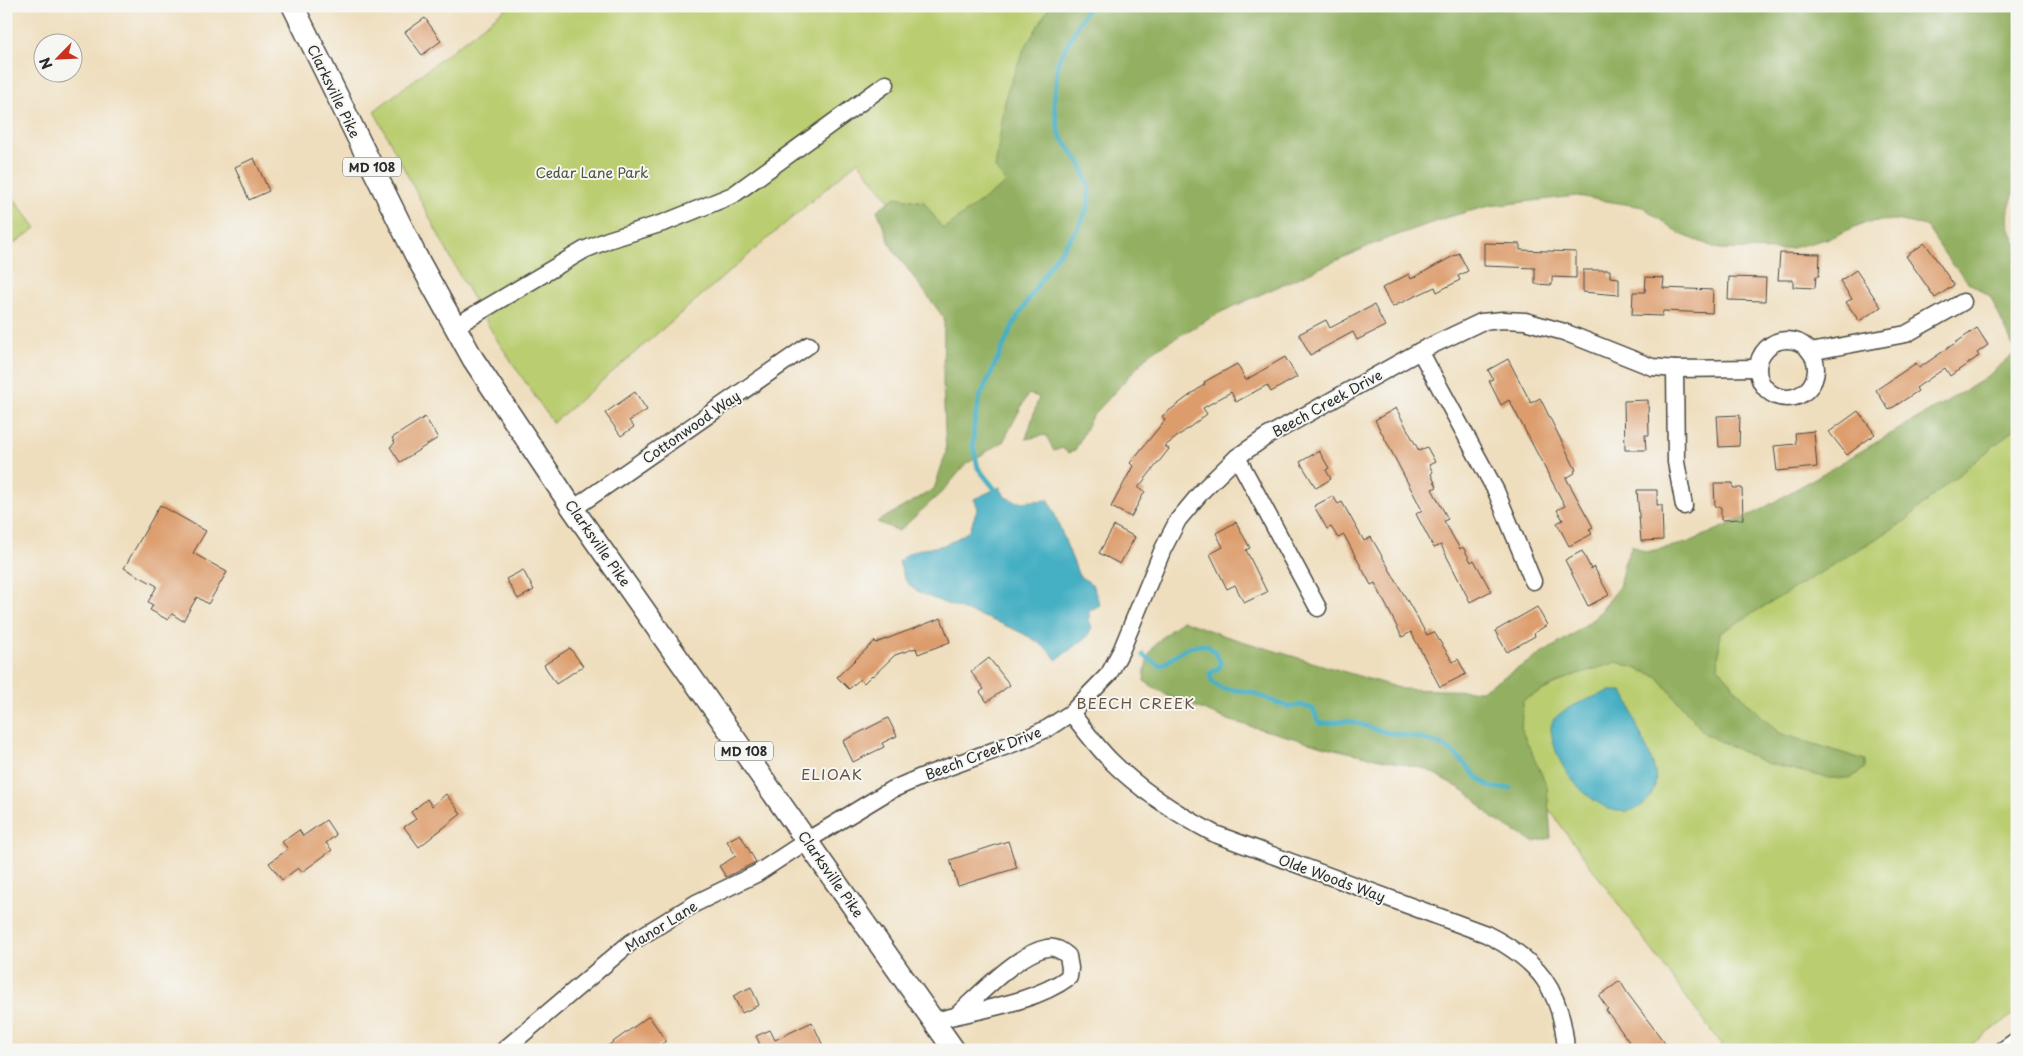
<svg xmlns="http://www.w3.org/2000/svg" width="2023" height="1056" font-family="'Playpen Sans',sans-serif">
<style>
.green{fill:#bacd70;stroke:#727c4e}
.forest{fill:#93b062;stroke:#5f6e46}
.water{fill:#44afc3;stroke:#386d77}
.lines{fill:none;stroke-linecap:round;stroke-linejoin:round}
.stream{stroke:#44afc3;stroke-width:5}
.building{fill:#dd9c6c}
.minor-casing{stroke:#484641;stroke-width:19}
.major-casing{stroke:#484641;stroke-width:24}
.minor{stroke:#fff;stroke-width:16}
.major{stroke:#fff;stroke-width:21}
.labels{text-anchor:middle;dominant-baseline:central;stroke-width:4;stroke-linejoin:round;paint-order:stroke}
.shield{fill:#f6f6f2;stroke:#686867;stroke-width:1}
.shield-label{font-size:12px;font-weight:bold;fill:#2b2b2b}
.street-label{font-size:14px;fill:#2b2b2b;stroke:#f6f6f2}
.park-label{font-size:14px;fill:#4f543c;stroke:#f6f6f2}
.neighbourhood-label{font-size:15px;letter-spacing:1px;fill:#695342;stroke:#f6f6f2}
</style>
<rect width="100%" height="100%" fill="#f6f6f2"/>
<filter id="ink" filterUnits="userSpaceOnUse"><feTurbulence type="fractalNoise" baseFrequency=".02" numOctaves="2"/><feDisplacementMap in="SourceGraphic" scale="10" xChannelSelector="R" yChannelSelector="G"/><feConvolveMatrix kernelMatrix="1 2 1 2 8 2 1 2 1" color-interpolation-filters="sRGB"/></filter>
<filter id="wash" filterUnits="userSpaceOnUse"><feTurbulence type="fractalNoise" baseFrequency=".0096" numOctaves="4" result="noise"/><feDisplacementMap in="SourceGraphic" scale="20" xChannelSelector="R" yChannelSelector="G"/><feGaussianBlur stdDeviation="1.12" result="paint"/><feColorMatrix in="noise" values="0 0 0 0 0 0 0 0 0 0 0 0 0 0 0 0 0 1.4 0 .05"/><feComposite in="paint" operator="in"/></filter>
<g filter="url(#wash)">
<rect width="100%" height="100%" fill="#efdebd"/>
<g class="green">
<path d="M509 6H1440L1045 395 858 161 553 423 497 340 461 278 374 111Z"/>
<path d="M6 188 36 228 6 249Z"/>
<path d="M2017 394V1012L1963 1050H1725L1477 711Z"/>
</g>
<path class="forest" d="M1050 6H2017V186C2007 209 2004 222 2017 245V427L1929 499 1904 522 1720 633 1718 667 1746 701 1779 733 1865 760V768L1850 778H1828L1766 763 1705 734 1657 676 1617 662 1572 676 1523 700 1521 729 1547 786 1551 838 1533 842 1492 818 1468 793 1426 769 1334 749 1231 721 1168 696 1144 681C1146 647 1158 641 1182 620L1222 635 1402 689 1481 691 1572 635 1598 615 1619 587 1624 564 1632 545 1646 552 1687 543 1755 513 1983 380 2016 352 1990 296 1969 283 1948 259 1926 226 1895 220 1866 222 1830 238 1784 250 1719 249 1680 234 1643 207 1576 196 1489 206 1448 217 1378 242 1221 312 1151 352 1091 418 1075 450 1068 453 1062 448 1054 451 1046 435 1026 439 1039 397 1028 394 1003 442 966 464 944 490 899 531 877 522 934 489 946 453 943 383 944 318 892 248 877 210 896 197 924 202 943 229 1006 183 995 168 1006 95 1023 51Z"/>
<g class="water">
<path d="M1000 487 1005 497 1017 502 1049 500 1079 576 1092 584 1100 605 1089 611V622L1092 627 1087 637 1056 660C1042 633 972 614 942 602 932 598 915 592 908 584 903 577 902 570 899 562 912 546 926 550 944 545 952 542 961 536 969 531L978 508 974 499Z"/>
<path d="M1609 691H1622C1633 706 1632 717 1640 733 1645 745 1652 758 1655 772 1660 796 1638 817 1613 810 1586 801 1560 771 1554 744 1551 734 1548 723 1557 716 1571 704 1593 698 1609 691Z"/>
</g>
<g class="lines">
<g class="stream">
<path d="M998 493 978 468 973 445 974 424 980 397 1014 323 1050 265 1079 227 1088 207 1089 188 1082 166 1059 134 1054 103 1058 62 1088 6"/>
<path d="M1143 655 1160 666C1182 655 1178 645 1207 645L1215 652 1221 664 1219 668 1210 673 1212 682 1220 688 1251 692 1288 707 1300 705 1313 709 1319 723C1330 724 1337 721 1345 721 1358 722 1369 728 1382 731 1403 736 1425 737 1445 747 1463 756 1472 778 1491 787 1496 789 1504 788 1510 788"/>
</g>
</g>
<g id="blocks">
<g class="building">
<path d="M425 18 441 41 422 55 405 32Z"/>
<path d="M254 158 269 191 249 200 235 167Z"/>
<path d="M1484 243 1520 244V250L1576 252V278L1552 277V285L1535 284V268L1484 266Z"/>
<path d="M1925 243 1954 285 1935 298 1906 256Z"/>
<path d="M1459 253 1468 271 1458 276 1460 280 1437 292 1435 287 1392 307 1382 288 1409 274 1411 279Z"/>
<path d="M1780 253 1820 254 1819 276H1816L1815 288 1793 287V280H1778Z"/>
<path d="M1583 270H1610V277L1619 278V295L1583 292Z"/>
<path d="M1856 270 1881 307 1859 321 1846 302 1852 299 1840 281Z"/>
<path d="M1646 277 1664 278 1663 288 1713 290 1712 313 1663 311 1662 316 1632 315 1633 292H1645Z"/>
<path d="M1729 277 1766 278 1765 301 1728 300Z"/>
<path d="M1374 305 1385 326 1357 340 1353 332 1310 355 1299 334 1326 320 1330 328Z"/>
<path d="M1977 328 1988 345 1977 353 1979 356 1950 376 1945 368 1916 388 1918 391 1889 410 1876 390 1916 363 1919 368Z"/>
<path d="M1285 357 1297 377 1271 392 1267 385 1236 402 1231 392 1203 408 1207 414 1165 446 1169 449 1138 488 1145 491 1131 517 1111 507 1133 466 1130 463 1165 420 1162 416 1205 384 1204 382 1237 364 1246 380Z"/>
<path d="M1508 359 1531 403 1540 398 1576 470 1574 471 1575 473 1566 478 1593 527 1589 529 1592 534 1569 546 1557 523 1563 520 1557 510 1565 506 1509 400 1501 405 1489 381 1493 379 1488 370Z"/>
<path d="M635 392 647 410 629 421 634 427 621 436 605 413Z"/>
<path d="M1648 400 1649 435H1645L1646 450H1625L1624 401Z"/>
<path d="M1396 408 1419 451 1427 447 1435 462 1429 465 1433 472 1431 474 1437 487 1432 489 1448 519 1444 521 1460 549 1463 547 1471 562 1474 560 1491 591 1470 602 1441 545 1434 548 1416 514 1422 510 1375 420Z"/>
<path d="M1858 411 1875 434 1847 455 1829 432Z"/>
<path d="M1740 415 1739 446 1719 447 1717 416Z"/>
<path d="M425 417 438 438 400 462 390 447 395 443 392 438Z"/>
<path d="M1814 431 1817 467 1777 471 1774 446 1796 444 1795 433Z"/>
<path d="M1319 451 1329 468 1326 470 1331 479 1316 488 1300 462Z"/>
<path d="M1714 483H1733V488H1742L1743 519 1721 520V507H1715Z"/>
<path d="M1637 490H1657V505H1662L1663 540 1641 541Z"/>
<path d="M1333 496 1338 504 1342 502 1364 541 1371 537 1427 635 1434 632 1453 662 1458 659 1466 674 1440 687 1411 632 1402 637 1375 583 1371 585 1344 535 1338 538 1331 527 1327 529 1314 506Z"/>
<path d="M160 505 206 531 193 553 227 572 208 604 197 597 183 621 172 614 168 620 150 610 153 605 148 602 157 586 124 568Z"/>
<path d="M1236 522 1250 548 1246 550 1267 592 1244 603 1235 585 1227 589 1210 554 1223 547 1216 533Z"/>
<path d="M1114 526 1135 537 1120 564 1099 553Z"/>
<path d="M1582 551 1591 569 1594 567 1609 595 1588 606 1565 560Z"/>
<path d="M523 570 534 590 518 599 506 579Z"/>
<path d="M1537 607 1547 625 1534 633 1535 636 1507 652 1495 631Z"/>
<path d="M941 618 950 642 918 654 916 648 895 655 873 676 872 675 864 683 860 679 849 689 837 677 875 641 876 643Z"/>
<path d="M570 648 583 666 556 684 544 665Z"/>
<path d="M989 658 1010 685 987 702 980 692 984 689 971 672Z"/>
<path d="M888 718 897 736 882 743 884 747 853 762 843 741Z"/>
<path d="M446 794 461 814 419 847 404 827 416 819 411 812 427 799 432 806Z"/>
<path d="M326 820 336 835 326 843 332 850 302 872 298 868 282 880 269 863 288 849 282 842 299 830 303 836Z"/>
<path d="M740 834 756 862 726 877 719 866 736 856 727 841Z"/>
<path d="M1008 841 1017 868 958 886 950 860Z"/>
<path d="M1620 981 1628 994 1670 1050H1635L1606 1010 1608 1009 1599 996Z"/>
<path d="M751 987 759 1005 742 1013 733 996Z"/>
<path d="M649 1016 666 1041 654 1050H602Z"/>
<path d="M812 1022 825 1050H756L761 1047 756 1036 770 1030 775 1040Z"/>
</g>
</g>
</g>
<g filter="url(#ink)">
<use href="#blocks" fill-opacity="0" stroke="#484641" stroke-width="1"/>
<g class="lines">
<defs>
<g id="minor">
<path d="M454 327 584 250 608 240 666 222 733 195 886 84"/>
<circle cx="1787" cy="369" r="29"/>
<path d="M1420 351 1496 491 1533 581"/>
<path d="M1810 352 1906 334 1963 302"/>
<path d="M1675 369 1676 462 1684 506"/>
<path d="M1237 457 1318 608"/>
<path d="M573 509 809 345"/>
<path d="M1071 713C1084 729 1096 746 1111 761 1141 791 1177 814 1215 834L1486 934C1538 960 1562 990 1566 1050"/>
<path d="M934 1021C977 1010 1034 1003 1069 977L1070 968 1068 956C1062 951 1055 946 1047 948 1018 953 979 995 957 1015"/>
<path d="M504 1050 630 943 696 903 756 874 808 840 889 791 921 777 1023 740 1048 728 1071 713 1109 674 1121 651 1163 549 1178 520 1203 490 1237 457 1266 437 1420 351 1481 322 1503 320 1525 321 1564 332 1652 367 1675 369 1757 368"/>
<path d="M2003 1050 2017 1040"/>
</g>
<path id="major" d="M293 6 415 254 473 359 573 509 954 1050"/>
</defs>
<use href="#minor" class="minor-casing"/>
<use href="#major" class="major-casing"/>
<use href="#minor" class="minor"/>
<use href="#major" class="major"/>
</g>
</g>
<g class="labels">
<g class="shield">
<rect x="343" y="157.5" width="58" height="19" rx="4"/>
<rect x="715" y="741.5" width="58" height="19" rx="4"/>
</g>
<g class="shield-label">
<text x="372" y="167">MD 108</text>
<text x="744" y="751">MD 108</text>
</g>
<g class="street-label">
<text transform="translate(334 91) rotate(64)">Clarksville Pike</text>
<text transform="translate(1327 403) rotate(-29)">Beech Creek Drive</text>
<text transform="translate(691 427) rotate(-35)">Cottonwood Way</text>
<text transform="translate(598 543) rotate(55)">Clarksville Pike</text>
<text transform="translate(983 753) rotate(-21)">Beech Creek Drive</text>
<text transform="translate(831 874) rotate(55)">Clarksville Pike</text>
<text transform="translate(1332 878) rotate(20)">Olde Woods Way</text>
<text transform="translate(661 926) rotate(-32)">Manor Lane</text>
</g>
<g class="park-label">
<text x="592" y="172">Cedar Lane Park</text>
</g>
<g class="neighbourhood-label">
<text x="1136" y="702">BEECH CREEK</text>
<text x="832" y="773">ELIOAK</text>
</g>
</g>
<rect width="2023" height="1056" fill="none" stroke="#f6f6f2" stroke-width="25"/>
<g transform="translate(58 58) rotate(246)"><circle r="24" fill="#f6f6f2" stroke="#a5a5a2"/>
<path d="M0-4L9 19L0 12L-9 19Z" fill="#c8321e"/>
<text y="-8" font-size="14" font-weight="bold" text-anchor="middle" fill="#2b2b2b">N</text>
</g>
</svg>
